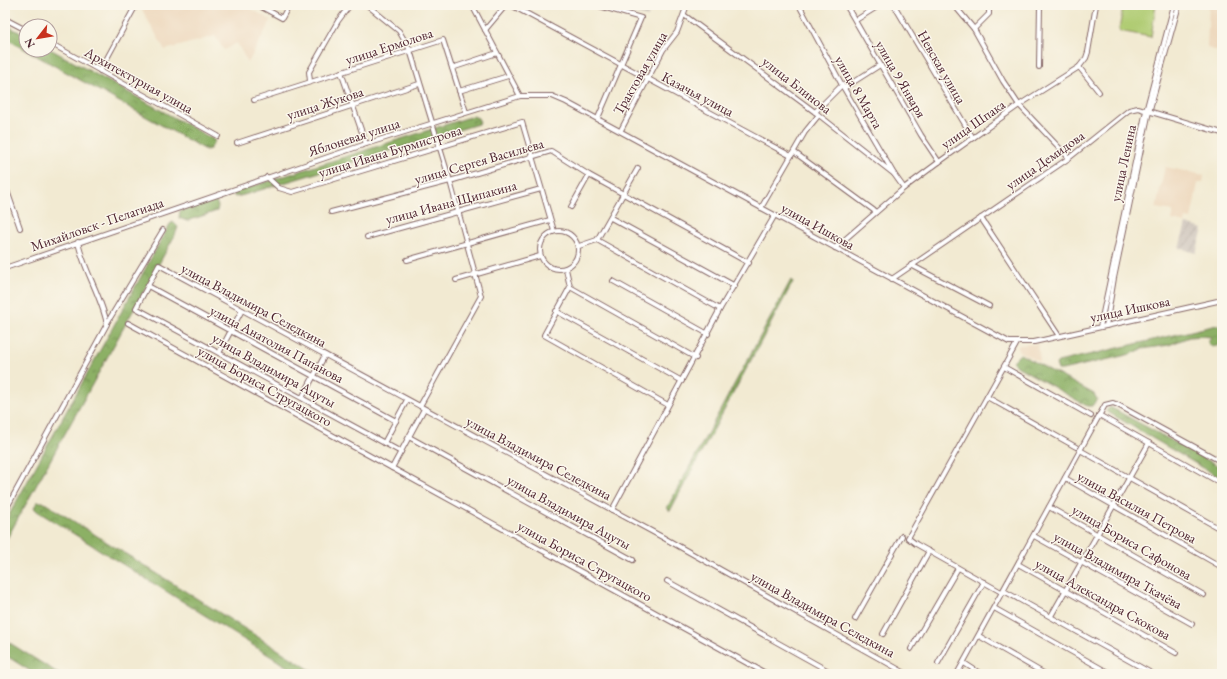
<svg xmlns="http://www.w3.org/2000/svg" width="1227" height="679" font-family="'EB Garamond',serif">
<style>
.built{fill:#edd7bb}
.industrial{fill:url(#industrial-furrows)}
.forest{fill:url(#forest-crowns);stroke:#6b6848}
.pitch{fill:#b0cc73;stroke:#7d764f}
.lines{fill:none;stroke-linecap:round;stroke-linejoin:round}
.minor-casing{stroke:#856665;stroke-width:6}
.minor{stroke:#fff;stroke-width:4}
.labels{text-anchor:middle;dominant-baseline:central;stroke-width:3;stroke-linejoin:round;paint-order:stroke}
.street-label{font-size:14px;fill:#4a1f2b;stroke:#fbf7ec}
</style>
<defs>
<pattern id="industrial-furrows" width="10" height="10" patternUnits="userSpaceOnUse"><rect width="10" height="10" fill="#ccc2b9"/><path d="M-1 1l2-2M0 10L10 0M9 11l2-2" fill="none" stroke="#b1a69f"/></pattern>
<pattern id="forest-crowns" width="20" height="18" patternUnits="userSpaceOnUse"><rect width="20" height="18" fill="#8cb065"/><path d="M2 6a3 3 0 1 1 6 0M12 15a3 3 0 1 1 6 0" fill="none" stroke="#748f53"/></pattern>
</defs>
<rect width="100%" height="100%" fill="#fbf7ec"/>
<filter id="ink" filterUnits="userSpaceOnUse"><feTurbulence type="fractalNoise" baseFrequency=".025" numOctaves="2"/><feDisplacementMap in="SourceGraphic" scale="8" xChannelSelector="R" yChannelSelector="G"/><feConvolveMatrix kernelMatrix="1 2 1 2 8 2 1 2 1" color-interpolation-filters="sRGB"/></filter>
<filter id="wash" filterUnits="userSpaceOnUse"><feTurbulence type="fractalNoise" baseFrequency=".012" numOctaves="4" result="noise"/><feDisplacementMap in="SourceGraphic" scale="16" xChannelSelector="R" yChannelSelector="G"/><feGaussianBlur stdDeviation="0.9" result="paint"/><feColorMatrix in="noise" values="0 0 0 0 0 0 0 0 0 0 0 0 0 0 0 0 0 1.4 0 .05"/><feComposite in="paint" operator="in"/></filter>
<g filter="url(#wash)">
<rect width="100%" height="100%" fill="#f2ead2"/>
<g class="built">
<path d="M141 5H244L271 20 248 63 237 43 224 50 215 36 165 50 142 10Z"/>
<path d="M1209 5H1222V52L1207 48Z"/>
<path d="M1165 167 1204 175 1203 183H1198L1191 219 1186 218 1185 223 1172 220 1173 211 1156 208Z"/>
<path d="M1038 344 1040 362 1018 351V346L1020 345Z"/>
</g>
<g class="industrial">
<path d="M608 5H651L648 17 607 8Z"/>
<path d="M1186 224 1203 229 1196 253 1179 248Z"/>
</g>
<g class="forest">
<path d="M5 24 26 36V50L5 38Z"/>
<path d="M50 49 211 138 215 141 210 149 206 150 26 50Z"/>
<path d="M473 116 478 118 480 122 478 124 244 195 235 197 233 195 234 192Z"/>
<path d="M215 199 218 206 217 211 187 221 179 218 180 211Z"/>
<path d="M173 222 178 227 175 235 5 542V522L170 224Z"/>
<path d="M791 280 793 282 670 511 667 508Z"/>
<path d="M1217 325H1222V344L1212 347 1208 343 1211 337 1201 336 1189 337 1169 345 1142 349 1131 354 1062 370H1058L1056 364 1058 362Z"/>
<path d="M1020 354 1094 394 1097 399 1092 406H1087L1015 365 1013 361Z"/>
<path d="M1110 407 1222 468V479L1106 411Z"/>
<path d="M37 502H43L317 674H299L37 511 34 508Z"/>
<path d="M5 640 53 670 59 674H35L5 655Z"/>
</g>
<path class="pitch" d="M1123 5H1156L1151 37 1119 31Z"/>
</g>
<g filter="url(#ink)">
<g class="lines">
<defs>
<g id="minor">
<path d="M258 5 282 18 289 5"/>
<path d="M367 5 399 31 410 50 450 181 481 296 420 406"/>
<path d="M472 5 520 96"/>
<path d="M511 5 791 156"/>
<path d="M596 5 641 18 598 118"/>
<path d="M799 5 842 85 894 174 904 188"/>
<path d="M846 5 921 135 939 162"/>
<path d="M894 5 973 138"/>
<path d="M954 5 974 29 1003 81 1019 105 1069 158"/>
<path d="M684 15 815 112 894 174"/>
<path d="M5 19 26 30"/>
<path d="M856 20 880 5"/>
<path d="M974 29 989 14V5"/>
<path d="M485 30 506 5"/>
<path d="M50 43 218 136"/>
<path d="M1039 67 1040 5"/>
<path d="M1079 67 1099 92"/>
<path d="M452 68 497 53"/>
<path d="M100 71 136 5"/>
<path d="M341 72 366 144"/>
<path d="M310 81 309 72 338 21 350 5"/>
<path d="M844 88 880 65"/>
<path d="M459 91 508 76"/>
<path d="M254 100 443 40 466 112"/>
<path d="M815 112 842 85"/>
<path d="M621 130 663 50 677 32 687 5"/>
<path d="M237 143 419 84"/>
<path d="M794 152 876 212"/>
<path d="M267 177 279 188 292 192 522 122 554 231"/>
<path d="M5 185 20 228"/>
<path d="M571 207 589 175"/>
<path d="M761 208 805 132 818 116"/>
<path d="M331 212 450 181 551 151 589 175 749 263"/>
<path d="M611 218 735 286"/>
<path d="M981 218 1059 336"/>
<circle cx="559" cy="250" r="19"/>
<path d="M367 237 541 189"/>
<path d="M597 240 720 309"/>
<path d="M579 246 597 240 638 168"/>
<path d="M835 248 904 188 939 162 1019 105 1079 67 1086 58 1088 52 1096 5"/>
<path d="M407 260 550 220"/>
<path d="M911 265 989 306"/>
<path d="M5 268 366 144 520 96H552L566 102 1009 342H1034L1222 300"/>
<path d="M566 269 570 287 544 335 668 405"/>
<path d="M892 279 1069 158 1129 110 1138 108 1222 133"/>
<path d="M456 280 540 256"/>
<path d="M613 281 708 334"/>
<path d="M148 286 396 421"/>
<path d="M570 287 696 358"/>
<path d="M556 311 682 381"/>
<path d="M107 323 163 230"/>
<path d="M128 323 392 468"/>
<path d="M1106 326 1114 278 1148 116 1179 5"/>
<path d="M1100 327 1145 115 1174 5"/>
<path d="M219 353 242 310"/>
<path d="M1004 367 1091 416"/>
<path d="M987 397 1076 447"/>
<path d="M302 398 325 355"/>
<path d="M424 409 392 468 767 674"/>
<path d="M1099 415 1222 484"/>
<path d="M409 437 633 560"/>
<path d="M384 443 407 400"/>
<path d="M1080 450 1222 530"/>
<path d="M401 452 136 308 159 265 664 538 907 674"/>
<path d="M1065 478 1220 566"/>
<path d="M1049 507 1204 595"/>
<path d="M612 510 720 309 775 215"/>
<path d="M5 511 107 324C101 295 84 271 78 242"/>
<path d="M1034 536 1192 624"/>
<path d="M1018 564 1176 653"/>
<path d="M667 581 834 674"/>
<path d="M1004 591 1153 674"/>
<path d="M1003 593 916 544 908 538 1017 343"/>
<path d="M994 608 1111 674"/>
<path d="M1051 616 1149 443"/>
<path d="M855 619 902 536"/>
<path d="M883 634 929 551"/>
<path d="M979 636 1045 674"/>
<path d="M911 649 958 568"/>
<path d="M938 663 984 582"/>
<path d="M964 663 981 674"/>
<path d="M957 674 1105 405 1113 403 1118 405 1222 462"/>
</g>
</defs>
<use href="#minor" class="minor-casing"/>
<use href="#minor" class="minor"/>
</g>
</g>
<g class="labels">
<g class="street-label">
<text transform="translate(389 46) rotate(-18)">улица Ермолова</text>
<text transform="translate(942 67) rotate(60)">Невская улица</text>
<text transform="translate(640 73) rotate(-60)">Трактовая улица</text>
<text transform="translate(901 79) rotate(60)">улица 9 Января</text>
<text transform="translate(139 80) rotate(29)">Архитектурная улица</text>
<text transform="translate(797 85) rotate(38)">улица Блинова</text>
<text transform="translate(859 92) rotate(60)">улица 8 Марта</text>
<text transform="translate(698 94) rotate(28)">Казачья улица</text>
<text transform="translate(325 103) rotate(-18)">улица Жукова</text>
<text transform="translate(973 124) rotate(-35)">улица Шпака</text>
<text transform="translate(354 137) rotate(-18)">Яблоневая улица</text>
<text transform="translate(390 151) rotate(-17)">улица Ивана Бурмистрова</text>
<text transform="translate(1045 160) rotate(-35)">улица Демидова</text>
<text transform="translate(479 161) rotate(-16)">улица Сергея Васильева</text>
<text transform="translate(1123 163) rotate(-78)">улица Ленина</text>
<text transform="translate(451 202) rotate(-15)">улица Ивана Щипакина</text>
<text transform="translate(97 224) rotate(-19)">Михайловск - Пелагиада</text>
<text transform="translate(818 226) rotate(29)">улица Ишкова</text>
<text transform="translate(254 305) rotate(28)">улица Владимира Селедкина</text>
<text transform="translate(1130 309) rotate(-12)">улица Ишкова</text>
<text transform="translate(277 344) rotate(28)">улица Анатолия Папанова</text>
<text transform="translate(274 370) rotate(29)">улица Владимира Ацуты</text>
<text transform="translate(265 386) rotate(29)">улица Бориса Стругацкого</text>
<text transform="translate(539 458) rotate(28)">улица Владимира Селедкина</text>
<text transform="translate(1137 507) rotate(29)">улица Василия Петрова</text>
<text transform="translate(569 512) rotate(29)">улица Владимира Ацуты</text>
<text transform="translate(1132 542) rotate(30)">улица Бориса Сафонова</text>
<text transform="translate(585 561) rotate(29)">улица Бориса Стругацкого</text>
<text transform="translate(1118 570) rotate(29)">улица Владимира Ткачёва</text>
<text transform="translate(1103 599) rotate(29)">улица Александра Скокова</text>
<text transform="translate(823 614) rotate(29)">улица Владимира Селедкина</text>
</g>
</g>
<rect width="1227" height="679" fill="none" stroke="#fbf7ec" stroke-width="20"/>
<g transform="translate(38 38) rotate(239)"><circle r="19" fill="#fbf7ec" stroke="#b4a19f"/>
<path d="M0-3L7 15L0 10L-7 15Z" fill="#c8321e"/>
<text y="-6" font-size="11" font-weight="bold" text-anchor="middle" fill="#4a1f2b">N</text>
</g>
</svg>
